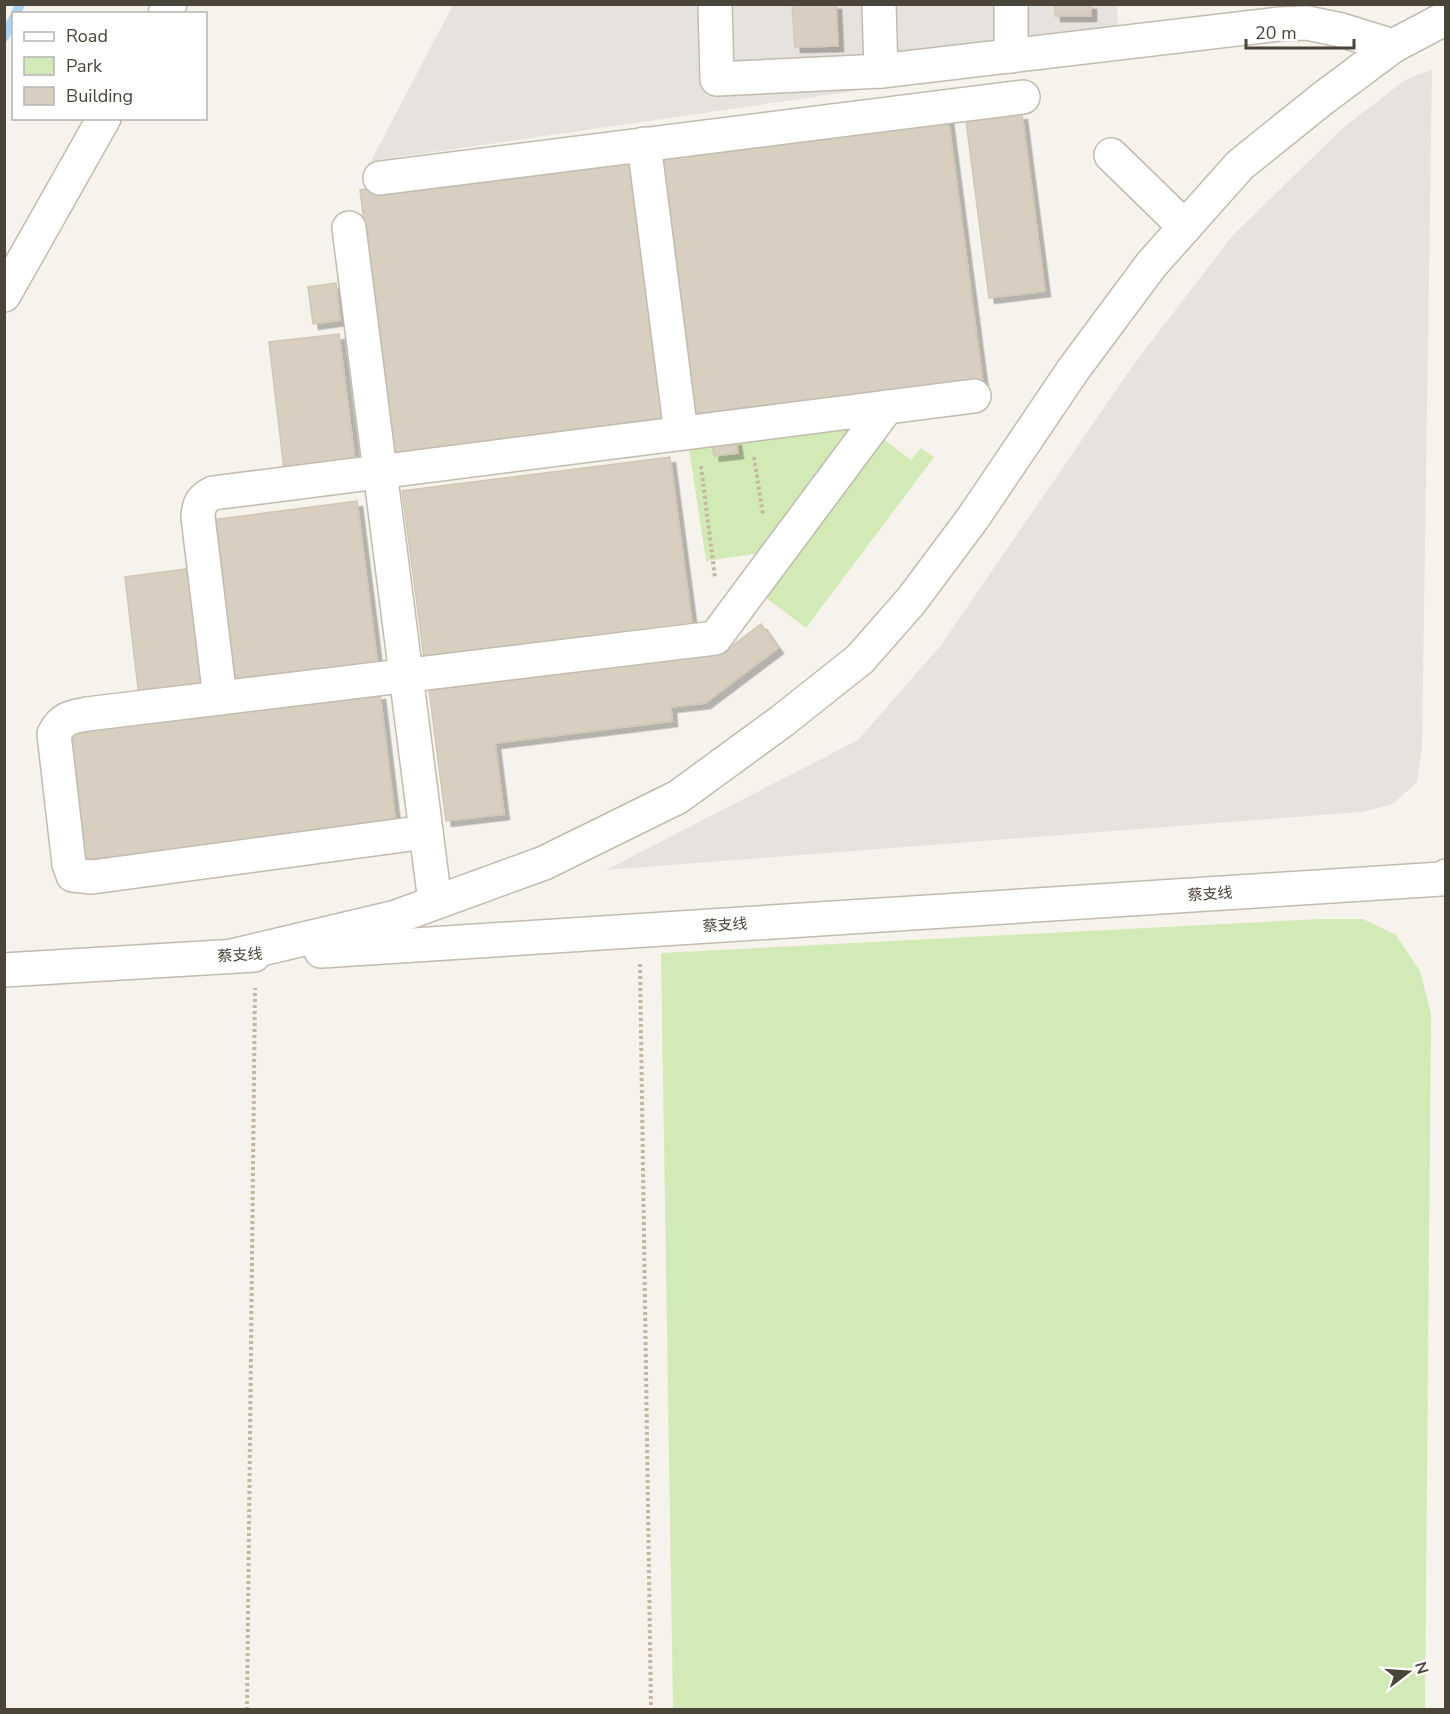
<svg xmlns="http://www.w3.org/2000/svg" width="1450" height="1714" font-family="'Nunito Sans','Noto Sans SC',sans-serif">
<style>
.industrial{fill:#e6e2dd}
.green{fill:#d2eab5}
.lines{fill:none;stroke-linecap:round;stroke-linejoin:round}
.stream{stroke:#a9d4f2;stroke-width:10}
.building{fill:#d8cfc1;stroke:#d3c7b4;stroke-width:1.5;filter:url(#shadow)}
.minor-casing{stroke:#c2bbae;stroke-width:36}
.path{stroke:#c4b79f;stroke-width:4;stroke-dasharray:3 3;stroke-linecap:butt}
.minor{stroke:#fff;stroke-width:33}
.labels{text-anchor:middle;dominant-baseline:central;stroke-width:5;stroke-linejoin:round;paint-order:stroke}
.street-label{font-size:15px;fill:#4b4439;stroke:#fff}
</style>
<defs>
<filter id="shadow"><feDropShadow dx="5.5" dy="5.5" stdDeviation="0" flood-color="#0004"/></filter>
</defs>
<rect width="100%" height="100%" fill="#f6f3ec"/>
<g class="industrial">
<path d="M453 5H1117L1118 53 371 161Z"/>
<path d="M1432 69 1422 748 1417 782 1393 804 1361 812 606 870 858 740 941 645 1134 364 1233 235 1344 127 1405 80Z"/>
</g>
<g class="green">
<path d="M861 422 911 460 921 448 934 457 806 628 761 594 760 553 706 561 689 448Z"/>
<path d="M1319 919H1363L1396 935 1420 971 1431 1014 1425 1709H673L661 953Z"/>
</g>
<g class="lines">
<g class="stream">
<path d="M16 14 20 4"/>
<path d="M4 37 14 18"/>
</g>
</g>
<g class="building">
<path d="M792 4H836L838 46 795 47Z"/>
<rect x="1055" y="4" width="36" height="12"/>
<path d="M1022 114 1045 291 989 298 966 121Z"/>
<path d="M948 117 983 384 694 421 660 154Z"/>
<path d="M634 156 668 426 394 460 360 190Z"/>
<path d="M336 283 340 320 313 324 308 287Z"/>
<path d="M339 334 355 461 284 470 269 342Z"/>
<path d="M736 440 738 453 714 456 712 443Z"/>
<path d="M670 457 693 631 425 665 402 491Z"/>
<path d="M357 501 378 668 225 688 204 521Z"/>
<path d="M192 568 207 689 139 697 125 577Z"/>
<path d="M761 624 778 648 705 703 671 707 672 721 495 743 504 814 446 821 429 690 721 654Z"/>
<path d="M380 694 397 834 81 870 65 730Z"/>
</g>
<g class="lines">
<defs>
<g id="minor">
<path d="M715 4 717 79 881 71"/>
<path d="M879 4 881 71 1279 24 1307 23 1341 30 1393 46"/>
<path d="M165 14 170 4"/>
<path d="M1011 56V4"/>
<path d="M644 144 681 433"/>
<path d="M1111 155 1185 227"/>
<path d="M380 178 1023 97"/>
<path d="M349 228 435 902"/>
<path d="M4 295 104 118"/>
<path d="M220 698 198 517C199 504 201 499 213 493L974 396"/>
<path d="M426 832 92 877 73 875 69 864 54 734C62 718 71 717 87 714L715 638 887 407"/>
<path d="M321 951 1441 879 1446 876"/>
<path d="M232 956 396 917 544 863 678 797 782 721 860 659 911 601 973 518 1073 370 1151 265 1240 165 1322 99 1393 46 1446 18"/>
<path d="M4 970 254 955"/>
</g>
</defs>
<use href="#minor" class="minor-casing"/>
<g class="path">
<path d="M754 457 763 515"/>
<path d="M701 466 715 578"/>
<path d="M640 964 651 1710"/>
<path d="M247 1710 255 988"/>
</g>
<use href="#minor" class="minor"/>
</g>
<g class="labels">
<g class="street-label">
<text transform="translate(1210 894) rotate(-4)">蔡支线</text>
<text transform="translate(725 925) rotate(-4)">蔡支线</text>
<text transform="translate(240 955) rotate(-3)">蔡支线</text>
</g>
</g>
<rect width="1450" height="1714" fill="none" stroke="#4b4439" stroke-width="12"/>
<rect x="12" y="12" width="195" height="108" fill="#ffffff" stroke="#b7b4b0" stroke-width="1.5"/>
<rect x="24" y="32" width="30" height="9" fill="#ffffff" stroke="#b7b4b0" stroke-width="1.5"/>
<text x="66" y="42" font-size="18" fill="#4b4439">Road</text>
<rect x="24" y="57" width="30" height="18" fill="#d2eab5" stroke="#b7b4b0" stroke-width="1.5"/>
<text x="66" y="72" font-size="18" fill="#4b4439">Park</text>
<rect x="24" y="87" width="30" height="18" fill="#d8cfc1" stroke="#b7b4b0" stroke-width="1.5"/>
<text x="66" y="102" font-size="18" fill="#4b4439">Building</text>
<g transform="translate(1408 1672) rotate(73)" stroke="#ffffff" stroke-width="4.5" paint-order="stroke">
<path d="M0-4.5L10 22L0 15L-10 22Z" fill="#4b4439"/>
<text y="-9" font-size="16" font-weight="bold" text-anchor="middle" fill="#4b4439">N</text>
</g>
<path d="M1246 39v9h108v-9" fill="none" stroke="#4b4439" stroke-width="3"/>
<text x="1255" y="39" font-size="18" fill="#4b4439" stroke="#ffffff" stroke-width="4.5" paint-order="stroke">20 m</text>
</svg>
